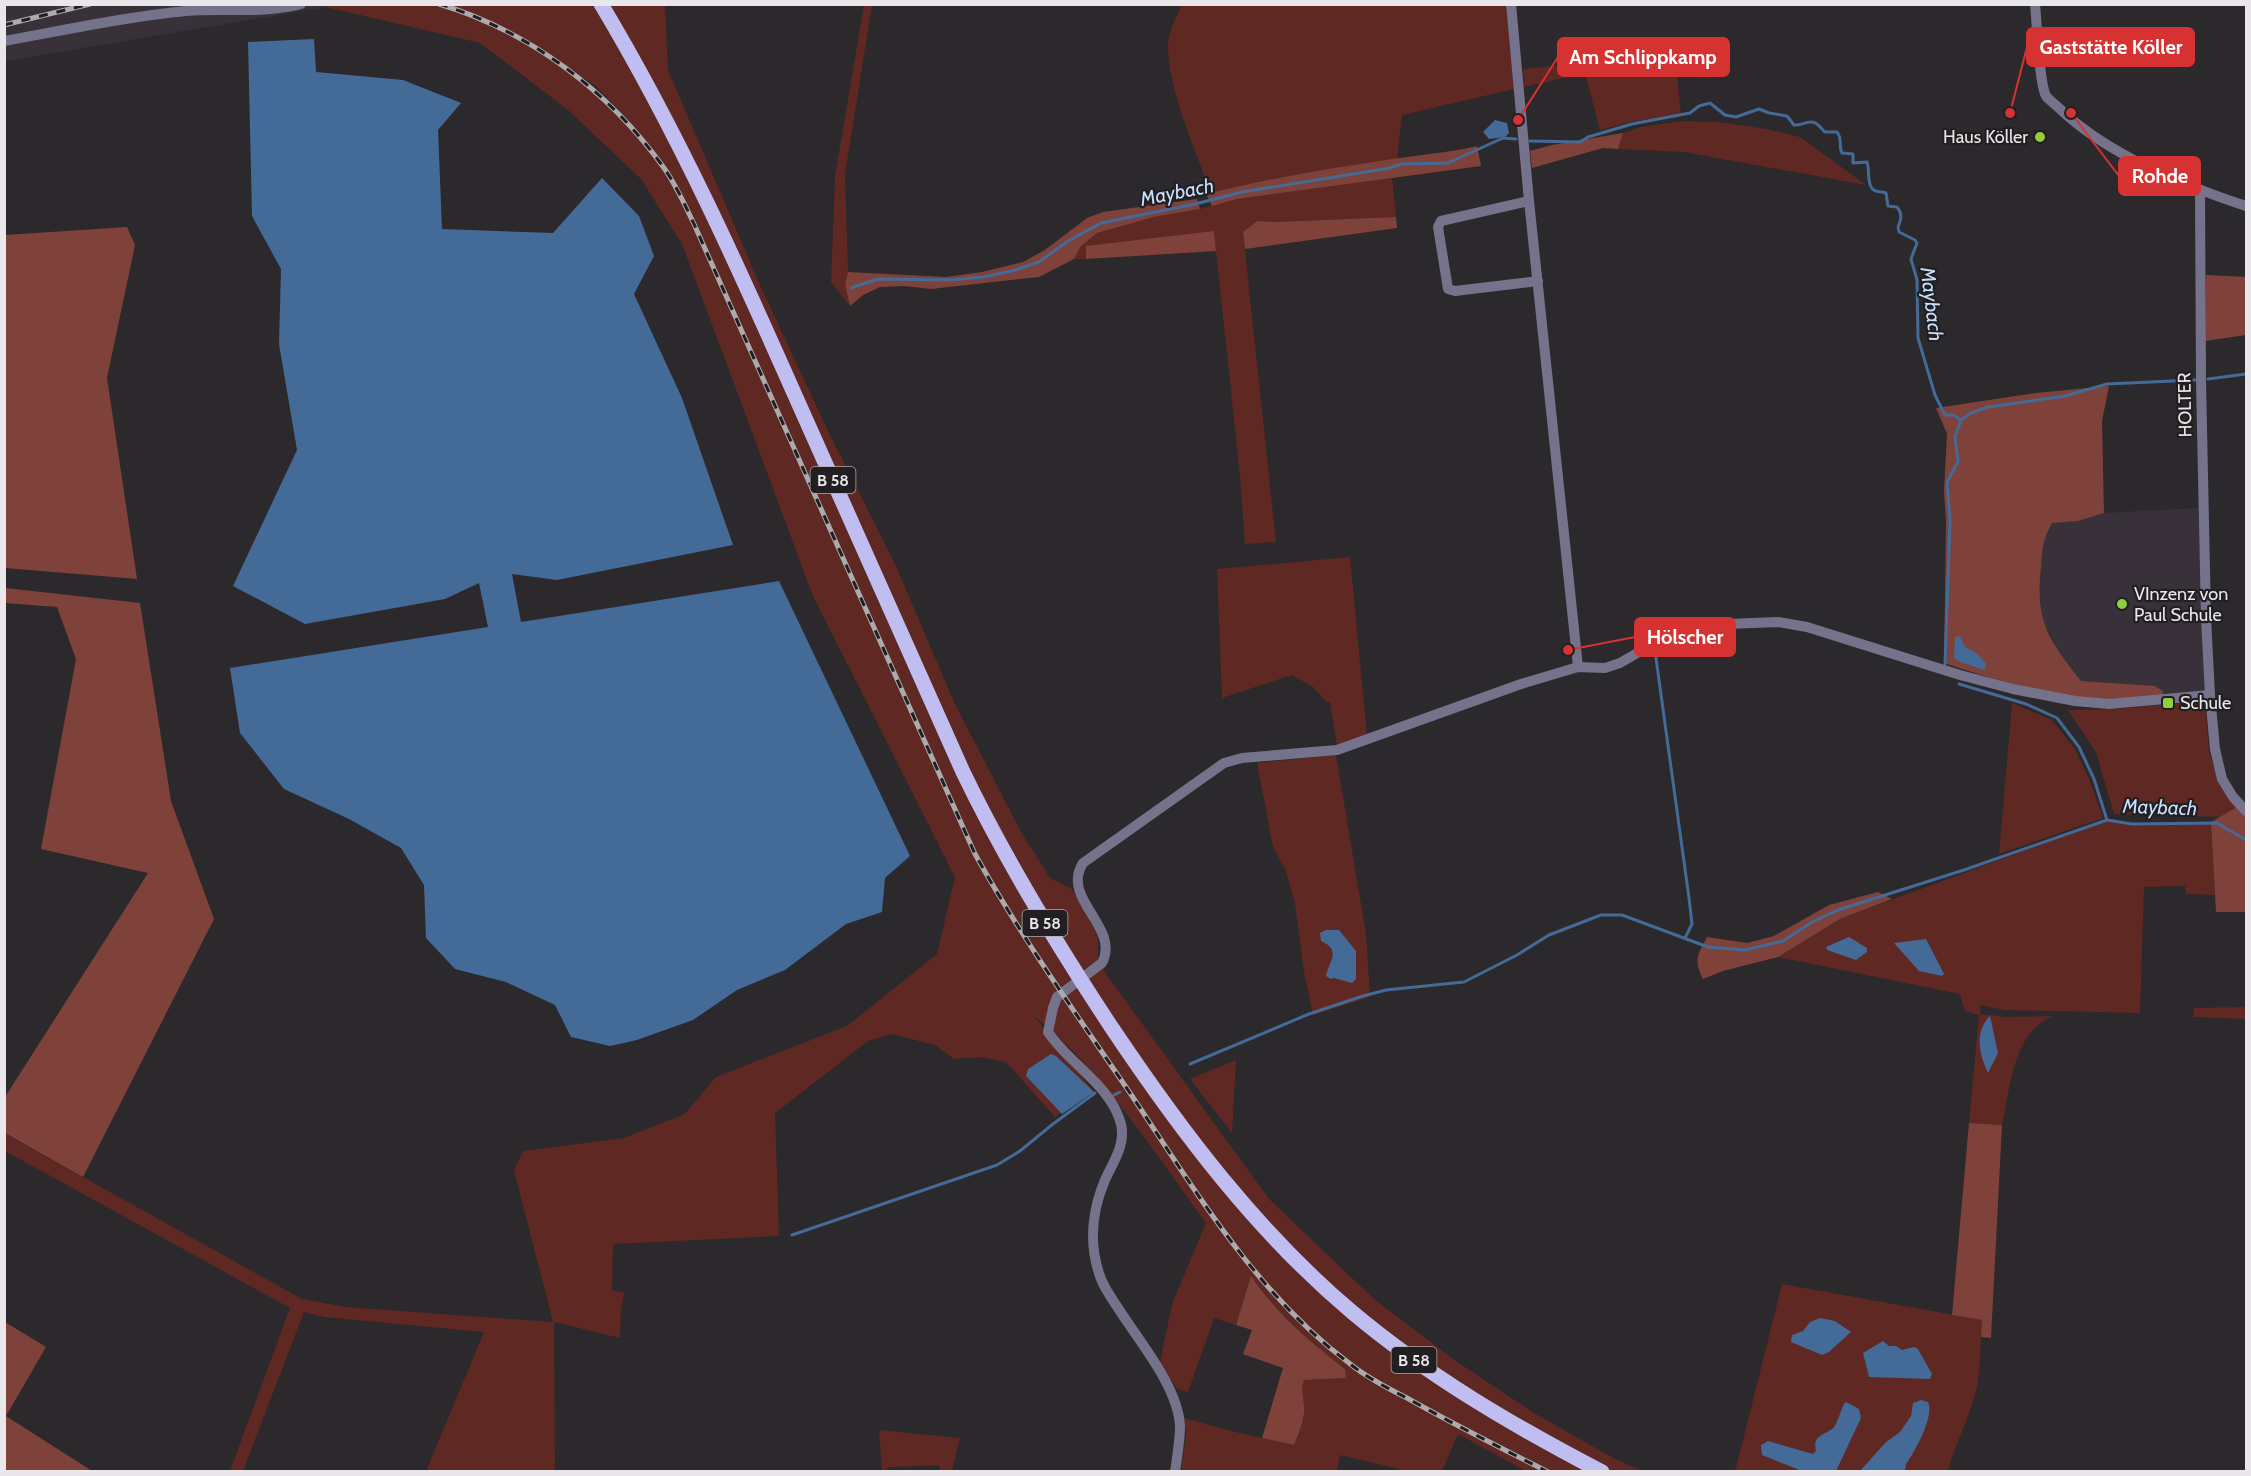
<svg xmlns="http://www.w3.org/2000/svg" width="2251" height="1476" font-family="Cabin,sans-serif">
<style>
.built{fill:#383139}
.green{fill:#5f2822;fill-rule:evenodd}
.forest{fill:#7f423a}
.water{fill:#446a98}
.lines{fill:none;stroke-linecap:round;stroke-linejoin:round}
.stream{stroke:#446a98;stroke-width:3}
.street{stroke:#75738c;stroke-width:10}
.primary{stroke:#c0bdf1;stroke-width:15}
.rail-casing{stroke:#adaaad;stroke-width:5}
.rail{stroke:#221f22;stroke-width:3;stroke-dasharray:9;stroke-linecap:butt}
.poi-dot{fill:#92cd3e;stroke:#221f22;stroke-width:2}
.labels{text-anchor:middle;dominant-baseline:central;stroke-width:4.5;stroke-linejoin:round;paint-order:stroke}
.shield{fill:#221f22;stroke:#adabad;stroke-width:1.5}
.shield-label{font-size:16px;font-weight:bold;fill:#e9e7e9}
.poi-label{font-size:18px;fill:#e9e7e9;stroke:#221f22;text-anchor:start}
.street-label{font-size:18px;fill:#e9e7e9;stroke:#221f22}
.water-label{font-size:20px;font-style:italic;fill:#c8dffc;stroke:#221f22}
.leader{fill:none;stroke:#d73232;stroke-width:2}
.callout-dot{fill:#d73232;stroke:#221f22;stroke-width:2}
.callout{fill:#d73232;stroke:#d73232;stroke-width:2}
.callout-label{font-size:20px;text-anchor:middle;font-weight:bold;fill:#fff}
</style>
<rect width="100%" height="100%" fill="#2c292c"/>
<g class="built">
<path d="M5 5H329L326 7 5 61Z"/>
<path d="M2199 508 2208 693 2162 696 2108 683 2081 681 2058 651 2042 618 2038 589 2043 538 2052 523 2078 521 2104 513Z"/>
</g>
<g class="green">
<path d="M331 4 665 5 668 70 759 283 828 431 896 566 954 702 1021 832 1050 878 1072 889 1098 936V957L1104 971 1269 1199 1374 1299 1453 1359 1534 1413 1613 1458 1642 1471H1526L1458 1434 1442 1471H1407L1340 1455 1337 1471H1181L1186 1433 1184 1418 1231 1431 1293 1445C1297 1435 1304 1424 1304 1413 1305 1401 1300 1391 1304 1380L1345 1378V1369C1310 1341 1278 1314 1251 1277L1236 1325 1214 1318 1188 1392 1177 1389 1160 1363 1172 1304 1206 1223C1156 1155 1101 1068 1034 1016L1094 1092 1055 1117 1006 1062 981 1057 954 1059 935 1045 891 1034 868 1041 775 1113 779 1236 613 1244 612 1291 624 1292 621 1311 620 1338 554 1322 555 1471H426L484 1332 324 1317 304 1312 243 1471H230L290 1308 5 1151 4 1133 302 1299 345 1307 553 1322 514 1170 523 1151 624 1138 685 1114 716 1077 847 1026 937 954 955 877 813 596 682 244 641 179 568 110 480 43 326 7ZM549 54 597 87 633 125Z"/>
<path d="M864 5H872L845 174 848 272 845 285 850 306 831 282 835 176Z"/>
<path d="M1182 5H1506L1514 89 1402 115 1397 159 1257 182 1211 193C1196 151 1167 88 1168 44 1169 30 1176 17 1182 5Z"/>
<path d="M1675 54 1681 115 1635 121 1600 130 1585 73 1524 87 1523 69Z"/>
<path d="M1684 121 1717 122 1767 129 1800 137 1866 185 1684 152 1618 149 1623 133 1641 127Z"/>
<path d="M1392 178 1396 217 1275 222 1257 221 1243 232 1276 542 1245 544 1240 476 1214 232 1086 247V259H1074L1081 246 1097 233 1154 217 1200 209 1237 199Z"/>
<path d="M1350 557 1367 736 1337 745 1330 702H1327L1313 687 1292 675 1222 698 1217 569Z"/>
<path d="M2205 701 2209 752 2220 784 2237 807 2220 817 2114 814 2096 752 2068 710 2117 709Z"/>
<path d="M2012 703 2052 720 2075 749 2090 781 2103 818 1999 854Z"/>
<path d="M1336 755 1366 934 1370 997 1313 1015 1304 972 1295 904 1286 871 1273 847 1257 763Z"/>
<path d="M2107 820 2144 825 2211 822 2215 895 2186 894 2185 886 2144 887 2140 1013 2005 1010 1980 1005V1014L2005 1017 2053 1016C2013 1031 2010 1090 2002 1125L1969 1123 1979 1015 1965 1011 1960 994 1778 957 1840 919Z"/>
<path d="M2246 1007V1019L2193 1017 2194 1008Z"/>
<path d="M1236 1060 1232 1133 1190 1079Z"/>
<path d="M1782 1284 1982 1320C1980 1343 1981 1369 1976 1391 1969 1419 1955 1444 1948 1471L1735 1472Z"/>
<path d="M879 1430 960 1438 952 1471H940L939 1465 890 1467 882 1471Z"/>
</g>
<g class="forest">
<path d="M1623 133 1618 149 1603 148 1532 168 1530 151 1552 145Z"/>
<path d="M1477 146 1481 166 1237 199 1212 206 1206 194C1265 179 1326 169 1386 160 1417 155 1447 153 1477 146Z"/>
<path d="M1197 199 1200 209 1154 217 1097 233 1081 246 1074 259 1039 277 931 289 904 286 880 287 863 295 850 306 845 285 848 272 946 277 982 272 1023 262 1045 250 1087 218 1103 212Z"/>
<path d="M1396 217 1397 228 1245 249 1243 232 1257 221 1275 222Z"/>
<path d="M127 227 135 245 107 378 137 579 5 568V235Z"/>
<path d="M1214 231 1216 251 1086 259V246Z"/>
<path d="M2206 275 2246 277V335L2205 341Z"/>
<path d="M2109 386 2102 421 2104 513 2078 521 2052 523C2043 539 2042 548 2041 567 2035 621 2048 639 2081 681L2155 686 2163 691 2162 696C2147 698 2131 700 2116 700 2057 700 1999 681 1944 663L1946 521 1944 491 1947 434 1936 408 2036 393Z"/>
<path d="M5 588 140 603 171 801 214 919 83 1177 5 1133V1097L148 873 41 849 76 659 57 607 5 603Z"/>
<path d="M2237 807 2246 816V912H2216L2211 822Z"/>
<path d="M1878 892 1892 899 1840 919 1778 957 1723 971 1703 979C1693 959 1698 955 1707 937L1747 943 1774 936 1829 905Z"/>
<path d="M1969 1123 2002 1125 1991 1338 1981 1337 1982 1320 1952 1315Z"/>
<path d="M1251 1276C1277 1314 1309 1341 1345 1369L1346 1378 1304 1380C1300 1391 1305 1401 1304 1413 1303 1424 1298 1435 1294 1445L1262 1438 1283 1368 1243 1354 1252 1330 1236 1325Z"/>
<path d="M5 1322 46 1347 6 1416 92 1471H5Z"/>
</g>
<g class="water">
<path d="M314 39 316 72 403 80 461 103 438 130 442 229 553 233 602 178 639 216 654 256 634 294 682 398 733 545 557 580 512 574 521 622 779 581 910 856 885 878 882 912 846 924 785 970 737 990 693 1020 637 1040 610 1046 571 1037 555 1005 506 982 455 969 426 938 424 885 401 848 349 819 284 789 240 733 230 668 488 627 479 583 445 599 305 624 233 586 297 450 279 344 281 269 252 216 248 42Z"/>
<path d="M1495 120 1507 123 1509 133 1505 137 1489 139 1483 132Z"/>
<path d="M1960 636 1965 647 1979 655 1986 664 1984 670 1958 661 1954 658 1955 637Z"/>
<path d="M1326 930H1339L1356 951V979L1352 983 1334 978 1331 979 1326 976C1329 961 1342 950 1321 941L1320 933Z"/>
<path d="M1849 937 1867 948V952L1856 960 1827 950 1826 947Z"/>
<path d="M1926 939 1944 974 1942 976 1919 971 1894 943Z"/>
<path d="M1990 1016 1998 1053 1988 1073C1979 1054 1974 1032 1990 1016Z"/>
<path d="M1051 1054 1056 1056 1094 1092 1062 1114 1026 1076 1028 1069Z"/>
<path d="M1820 1318 1835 1321 1851 1332 1829 1352 1822 1355 1791 1342 1792 1335 1803 1331 1810 1322Z"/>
<path d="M1883 1341 1889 1346H1896L1902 1350 1914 1347 1918 1349 1932 1374 1930 1379 1869 1377 1863 1353Z"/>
<path d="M1921 1400 1928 1402C1935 1416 1914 1453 1906 1464L1905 1471H1860L1886 1442 1900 1432 1911 1416 1913 1403Z"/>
<path d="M1846 1402 1859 1409 1861 1418 1836 1471H1802L1762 1455 1761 1445 1768 1441 1813 1454 1816 1451C1812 1433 1826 1436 1834 1427 1838 1421 1841 1410 1844 1404Z"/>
</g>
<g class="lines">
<g class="stream">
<path d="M1530 141 1580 142 1588 137 1632 124 1690 113 1699 106 1710 103 1725 115 1736 117 1759 109 1769 113 1787 116 1794 125C1802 126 1811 118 1818 125 1821 127 1822 130 1825 132H1837C1843 139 1838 146 1842 153L1853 154V163L1867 162C1870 170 1866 188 1876 191 1880 192 1883 192 1886 193L1888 206 1897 207C1903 214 1901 220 1898 227L1899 232 1915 240 1917 243 1911 259 1917 280 1918 338 1935 395 1945 415H1954L1961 420 1955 437 1958 462 1947 482 1950 521 1945 664"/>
<path d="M851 288 878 279 951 280 983 277 1012 271 1039 262 1068 241 1101 223 1195 204 1242 192 1390 168 1401 164 1448 163 1503 138 1516 139"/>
<path d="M2208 379 2246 374"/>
<path d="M1961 420 1971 413 1988 407 2065 396 2107 384 2195 380"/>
<path d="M1655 651 1689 898 1692 924 1685 938"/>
<path d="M1959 684 2026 704 2057 718 2079 747 2094 779 2107 820 2132 824 2217 823 2246 840"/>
<path d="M1190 1064 1309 1014 1363 996 1386 990 1464 982 1517 955 1549 935 1601 915H1622L1708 947 1745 950 1783 941 1812 922 1838 910 1964 870 2107 820"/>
<path d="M1114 1095 1120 1092"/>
<path d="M792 1235 997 1165 1020 1151 1053 1124 1095 1093"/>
</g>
<g class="street">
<path d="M1511 4 1529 201 1578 667"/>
<path d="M2035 4C2037 23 2039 83 2046 96 2049 100 2056 105 2060 109 2107 154 2185 186 2246 206"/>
<path d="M4 41C65 30 125 17 186 11 224 8 264 14 301 4"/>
<path d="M2200 190 2201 380 2206 618 2210 695 2215 749 2222 779 2233 797 2246 811"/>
<path d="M1529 201 1441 221 1438 227 1448 289 1455 291 1538 281"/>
<path d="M1175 1472C1177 1457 1180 1441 1180 1426 1178 1388 1142 1345 1122 1314 1113 1300 1102 1286 1098 1270 1089 1240 1093 1208 1105 1180 1113 1162 1126 1145 1121 1124 1111 1085 1069 1064 1048 1032L1053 1008 1057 997 1102 963C1121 927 1060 899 1083 863L1224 763 1242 758 1337 750 1521 684 1578 667 1605 668 1620 663 1668 635 1694 628 1728 624 1778 622 1807 627 1960 675 2013 689 2075 701 2109 704 2210 695"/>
</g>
<path class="primary" d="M601 4C679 134 741 273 802 411 856 531 909 652 963 772 1006 861 1057 945 1112 1028 1181 1131 1257 1232 1352 1312 1428 1376 1514 1426 1602 1472"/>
<defs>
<g id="rail">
<path d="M439 4C529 31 609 91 664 168 676 185 685 205 694 224L975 854C1021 937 1077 1015 1130 1093 1194 1188 1255 1293 1349 1363 1366 1377 1387 1388 1407 1398 1453 1424 1501 1448 1548 1472"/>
<path d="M4 25 90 4"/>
</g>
</defs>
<use href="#rail" class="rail-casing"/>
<use href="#rail" class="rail"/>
</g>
<g class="poi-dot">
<circle cx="2040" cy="137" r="6"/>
<circle cx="2122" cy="604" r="6"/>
<rect x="2162" y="697" width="12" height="12" rx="3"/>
</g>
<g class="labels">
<g class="shield">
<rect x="810.5" y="467" width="45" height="26" rx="4.5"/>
<rect x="1022.5" y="910" width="45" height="26" rx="4.5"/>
<rect x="1391.5" y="1347" width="45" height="26" rx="4.5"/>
</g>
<g class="shield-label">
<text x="833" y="480">B 58</text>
<text x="1045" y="923">B 58</text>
<text x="1414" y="1360">B 58</text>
</g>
<g class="poi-label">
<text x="2028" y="137" text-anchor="end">Haus Köller</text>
<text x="2134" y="594">VInzenz von<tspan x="2134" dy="21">Paul Schule</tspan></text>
<text x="2180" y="703">Schule</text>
</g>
<g class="street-label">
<text transform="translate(2185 405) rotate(-91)">HOLTER</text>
</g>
<g class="water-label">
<text transform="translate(1177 192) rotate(-11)">Maybach</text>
<text transform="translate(1932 304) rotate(83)">Maybach</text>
<text transform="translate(2160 807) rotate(2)">Maybach</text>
</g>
</g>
<path class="leader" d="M2010 113L2027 47M1518 120L1558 57M2071 113L2119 176M1568 650L1635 637"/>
<g class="callout-dot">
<circle cx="2010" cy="113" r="6"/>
<circle cx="1518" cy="120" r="6"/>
<circle cx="2071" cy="113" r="6"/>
<circle cx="1568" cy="650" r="6"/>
</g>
<g class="callout">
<rect x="2027" y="28" width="167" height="38" rx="6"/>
<rect x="1558" y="38" width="171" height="38" rx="6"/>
<rect x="2119" y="157" width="81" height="38" rx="6"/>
<rect x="1635" y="618" width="100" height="38" rx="6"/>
</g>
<g class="callout-label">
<text x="2111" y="54">Gaststätte Köller</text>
<text x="1643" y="64">Am Schlippkamp</text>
<text x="2160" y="183">Rohde</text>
<text x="1685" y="644">Hölscher</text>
</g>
<rect width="2251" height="1476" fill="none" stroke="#e9e7e9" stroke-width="12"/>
</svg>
